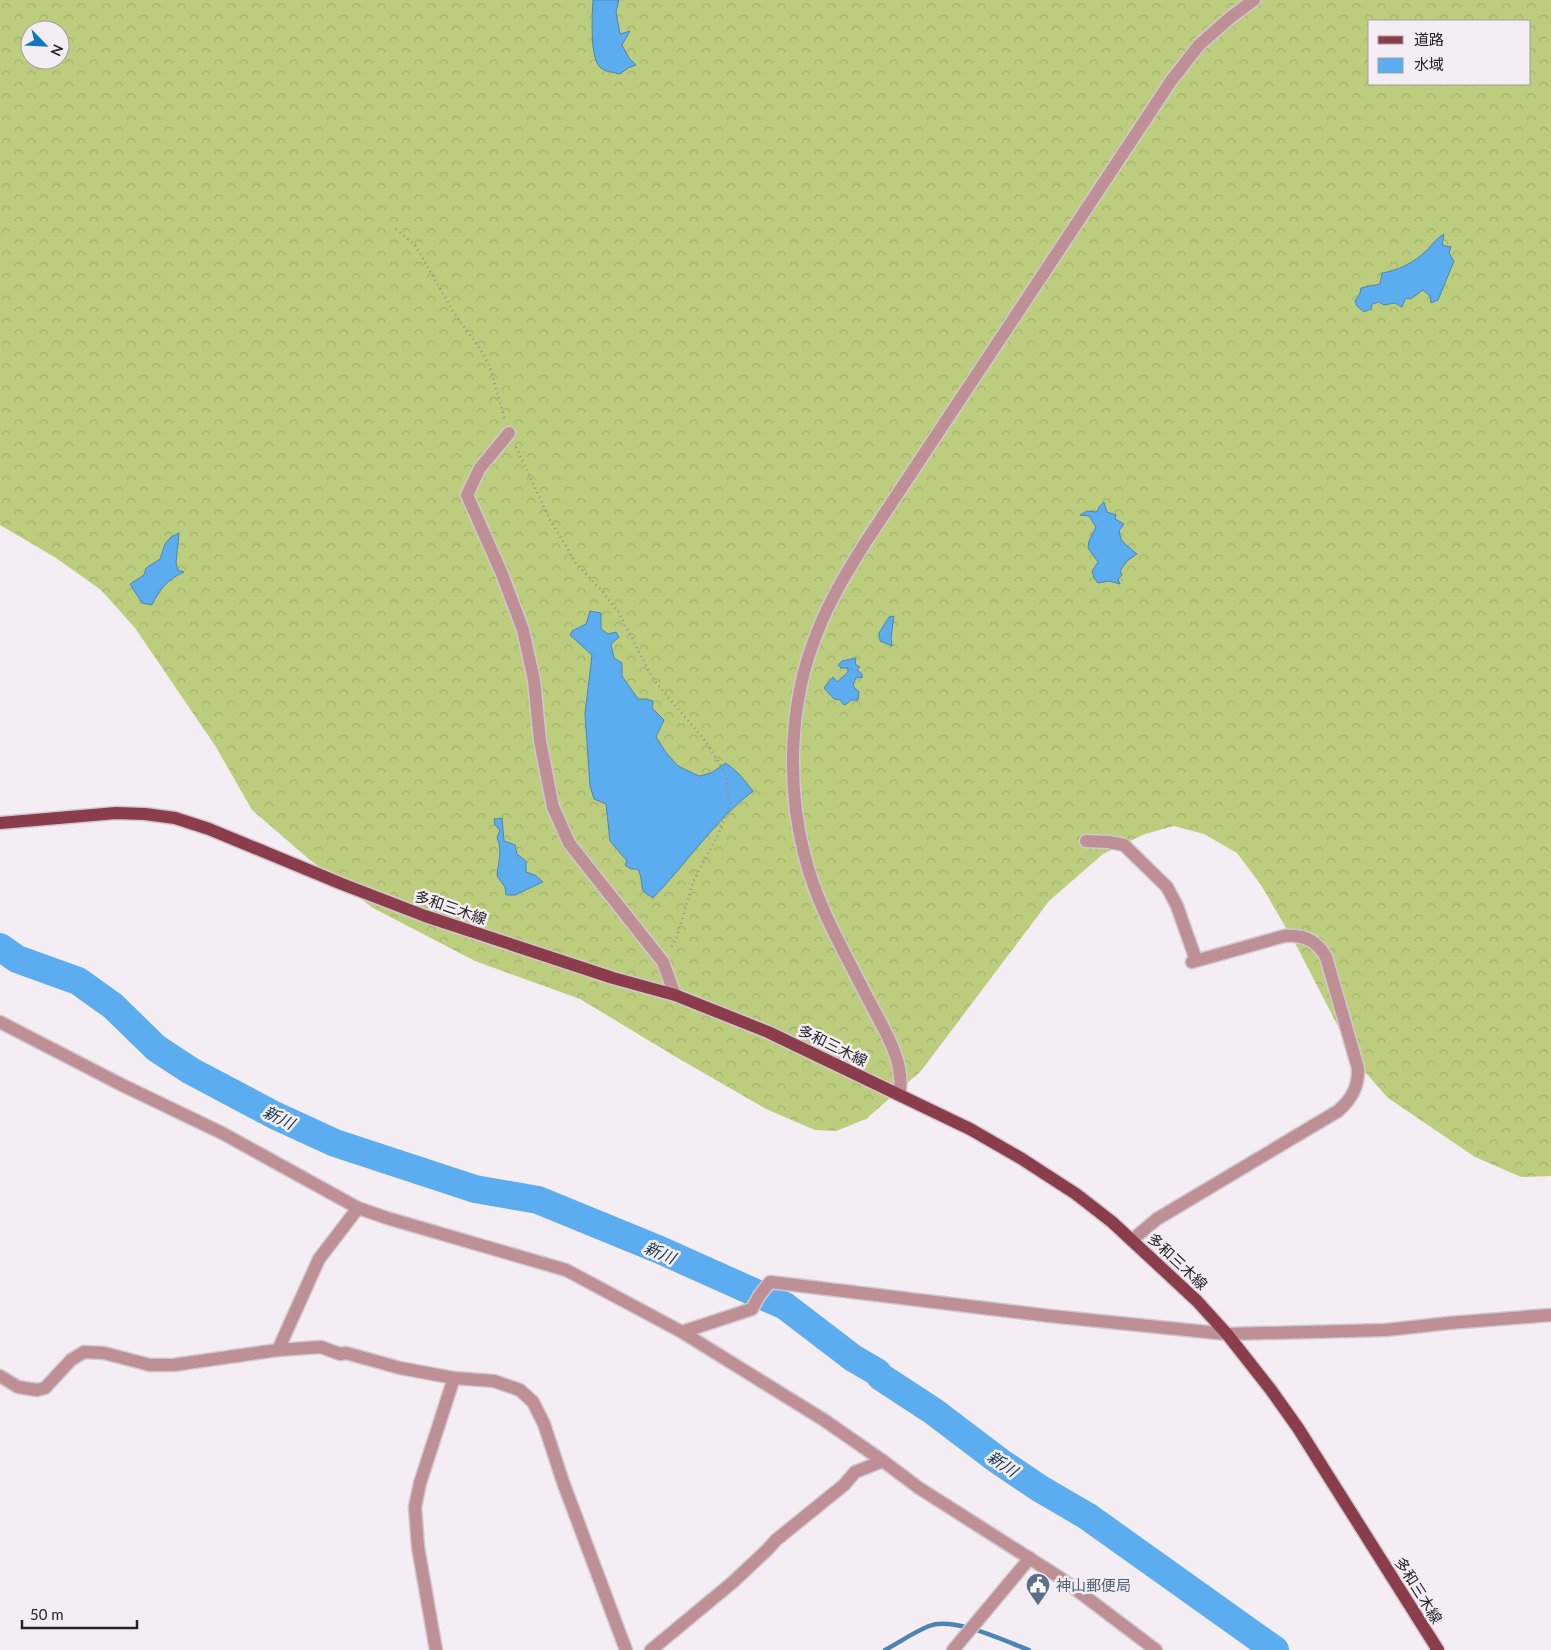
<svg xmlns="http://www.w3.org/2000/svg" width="1551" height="1650" font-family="Lato,'Noto Sans JP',sans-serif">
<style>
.forest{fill:url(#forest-crowns);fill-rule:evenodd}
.water{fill:#5cadf0;stroke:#4c84b3}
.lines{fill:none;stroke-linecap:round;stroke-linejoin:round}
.stream{stroke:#4c84b3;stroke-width:4.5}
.river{stroke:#5cadf0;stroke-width:28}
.minor-casing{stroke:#cfc9cf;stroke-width:15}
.major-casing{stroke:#cfc9cf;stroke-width:15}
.path{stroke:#908c90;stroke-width:2.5;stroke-dasharray:1 4;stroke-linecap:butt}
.minor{stroke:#be8f95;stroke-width:12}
.major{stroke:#8c3d4c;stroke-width:12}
.labels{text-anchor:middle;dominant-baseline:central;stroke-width:5;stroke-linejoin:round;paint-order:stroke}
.street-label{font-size:15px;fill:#252325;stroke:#f4eef4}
.service-label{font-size:15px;fill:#4e5e75;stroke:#f4eef4;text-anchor:start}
.water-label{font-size:16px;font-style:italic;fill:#0f314c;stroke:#f4eef4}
</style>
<defs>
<pattern id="forest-crowns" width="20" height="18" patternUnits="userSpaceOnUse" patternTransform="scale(1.25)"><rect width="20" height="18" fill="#bcce7d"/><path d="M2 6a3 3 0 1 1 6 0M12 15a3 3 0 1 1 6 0" fill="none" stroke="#a1b16c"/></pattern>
</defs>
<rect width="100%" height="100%" fill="#f4eef4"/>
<path class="forest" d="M0 0H1551V1176L1521 1177 1475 1157 1388 1098 1357 1063 1296 945 1261 885 1237 853 1204 834 1174 826 1145 834 1103 854 1049 901 921 1071 866 1119 836 1131 815 1130 766 1109 676 1057 580 999 475 961 373 908 310 860 252 810 216 747 135 628 101 590 56 558 0 525ZM1370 21H1530V84H1370ZM30 30H60V60H30Z"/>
<g class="water">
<path d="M593 0H619L616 12 620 34 630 31 622 45 629 58 636 65 628 68 620 74C613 72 604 72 599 66 590 55 592 15 593 0Z"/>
<path d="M1444 234 1442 245 1451 247 1449 253 1454 261 1438 300 1431 303 1430 296 1423 290 1412 298 1405 299 1402 307 1395 303 1384 305 1379 302 1372 304 1371 309 1364 312 1357 306 1355 301 1360 293 1361 288 1380 284 1382 273C1397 271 1415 262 1426 251 1433 244 1436 239 1444 234Z"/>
<path d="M1104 502 1107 512 1116 515 1115 519 1124 524 1119 531 1121 539 1124 543 1137 554 1127 561 1120 571 1122 575 1118 579 1120 584 1109 581 1098 583 1094 578 1092 571 1098 562 1088 548 1089 541 1096 527 1089 516 1080 515 1087 511 1097 512 1099 507Z"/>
<path d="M179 533 176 563 178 570 184 572C168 579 159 590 152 605L142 603 130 584 144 575 146 568 160 559 165 544 171 537Z"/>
<path d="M590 611 601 613V629L608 634 616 632 619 637 611 644 614 658 622 663V676L638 699H646L653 701 652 708 664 720 656 737 667 754 678 766 699 776 711 773 726 763 738 773 753 791C714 821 687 863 653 898L643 891C641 883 642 877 638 869H631L625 865 627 861 610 841 606 804 594 799 590 786 585 714 592 655 570 635 572 631 586 624Z"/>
<path d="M894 616 891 637 892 646 880 641 879 633 889 617Z"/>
<path d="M856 658 855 664 860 667 857 670 862 674V678L856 677 853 686 859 692 858 700H851L848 703 844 705 840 700 834 699 824 688 833 677 837 682 848 672V668H841L838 665 842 661Z"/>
<path d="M502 818 504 841 515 845 517 854 526 861V872L535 875 543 882 515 895H506L505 887 497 876C498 863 503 850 497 838L500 830 495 825 494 819Z"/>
</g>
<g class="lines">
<path class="stream" d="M885 1650C900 1642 914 1632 929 1626 954 1616 1004 1641 1029 1650"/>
<path class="river" d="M0 947 17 959 78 981 113 1006 156 1048 191 1071 274 1115 335 1143 475 1189 538 1200 660 1250 785 1306 853 1358 877 1372 881 1377 933 1411 999 1461 1039 1488 1087 1516 1275 1650"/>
<defs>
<g id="minor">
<path d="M509 433 480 468 467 495 502 574 523 630 534 680 540 741 553 807 569 843 663 962 675 995"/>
<path d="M1086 841 1109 842 1124 845 1167 887 1177 906 1196 960"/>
<path d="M0 1022 122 1085 222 1133 358 1208 387 1218 566 1270 682 1332 824 1420 883 1461 919 1488 1062 1579 1156 1650"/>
<path d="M899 1094C907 1062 880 1023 866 995 844 951 817 906 805 857 786 786 789 701 817 633 829 601 847 572 865 543L1171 81 1199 45 1231 17 1254 0"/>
<path d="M1132 1240 1157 1219 1338 1111C1352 1099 1359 1086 1358 1068L1326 957C1317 940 1303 934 1284 936L1192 962"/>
<path d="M682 1332 752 1309 759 1296 770 1282 1050 1316 1227 1334 1386 1330 1449 1323 1551 1315"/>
<path d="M278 1350 319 1259 358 1208"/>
<path d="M0 1376 18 1387 37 1390 45 1388 71 1360 84 1352 104 1353 150 1365H173L278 1350 321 1347 340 1354 346 1353 400 1368 454 1378 494 1381 520 1390 533 1402 544 1424 563 1482 626 1650"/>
<path d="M436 1650 418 1547 415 1507 420 1483 454 1378"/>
<path d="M651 1650 733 1582 768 1549 776 1540 844 1485 855 1472 883 1461"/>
<path d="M953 1650 1030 1558"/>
</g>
<path id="major" d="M0 823 116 813 145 814 175 818 209 829 342 884 425 916 613 978 675 995 768 1032 970 1129 1022 1159 1076 1194 1112 1222 1197 1301 1227 1334 1271 1390 1298 1428 1438 1650"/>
</defs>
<use href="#minor" class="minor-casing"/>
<use href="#major" class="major-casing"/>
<g class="path">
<path d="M396 229 415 245 453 311 482 352 491 370 505 421"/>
<path d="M516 447 550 520 576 563 603 592 619 613 653 679 707 743 726 775 730 803 718 835 693 882 676 940 670 949"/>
</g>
<use href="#minor" class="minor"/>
<use href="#major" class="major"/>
</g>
<defs>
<symbol id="civic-pin" viewBox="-11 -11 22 30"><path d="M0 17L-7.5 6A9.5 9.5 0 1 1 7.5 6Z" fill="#5c6f8a" stroke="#f4eef4"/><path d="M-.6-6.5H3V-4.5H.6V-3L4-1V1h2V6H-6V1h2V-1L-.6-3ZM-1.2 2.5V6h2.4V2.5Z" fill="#fff"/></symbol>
</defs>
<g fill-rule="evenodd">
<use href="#civic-pin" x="1024" y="1571" width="28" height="38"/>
</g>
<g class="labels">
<g class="street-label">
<text transform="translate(451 907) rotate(19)">多和三木線</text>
<text transform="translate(833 1045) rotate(26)">多和三木線</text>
<text transform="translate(1178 1261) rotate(43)">多和三木線</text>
<text transform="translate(1419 1590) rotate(58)">多和三木線</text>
</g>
<g class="service-label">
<text x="1056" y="1585">神山郵便局</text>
</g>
<g class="water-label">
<text transform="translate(279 1117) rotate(26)">新川</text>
<text transform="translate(660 1252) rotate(23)">新川</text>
<text transform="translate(1003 1463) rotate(34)">新川</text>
</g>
</g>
<rect x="1368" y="20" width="162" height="65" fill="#f4eef4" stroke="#a19da1"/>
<rect x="1378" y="36" width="25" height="8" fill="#8c3d4c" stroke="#a19da1"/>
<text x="1414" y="45" font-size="15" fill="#252325">道路</text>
<rect x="1378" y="58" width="25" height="15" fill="#5cadf0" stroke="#a19da1"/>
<text x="1414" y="70" font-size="15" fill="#252325">水域</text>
<g transform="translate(45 45) rotate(114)"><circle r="24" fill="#f4eef4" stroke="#a19da1"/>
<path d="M0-4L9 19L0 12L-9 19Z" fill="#0f76c1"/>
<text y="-8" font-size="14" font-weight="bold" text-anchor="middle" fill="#252325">N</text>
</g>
<path d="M22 1620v8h115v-8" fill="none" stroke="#252325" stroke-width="2.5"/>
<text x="30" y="1620" font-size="15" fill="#252325" stroke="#f4eef4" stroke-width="4" paint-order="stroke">50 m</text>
</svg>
